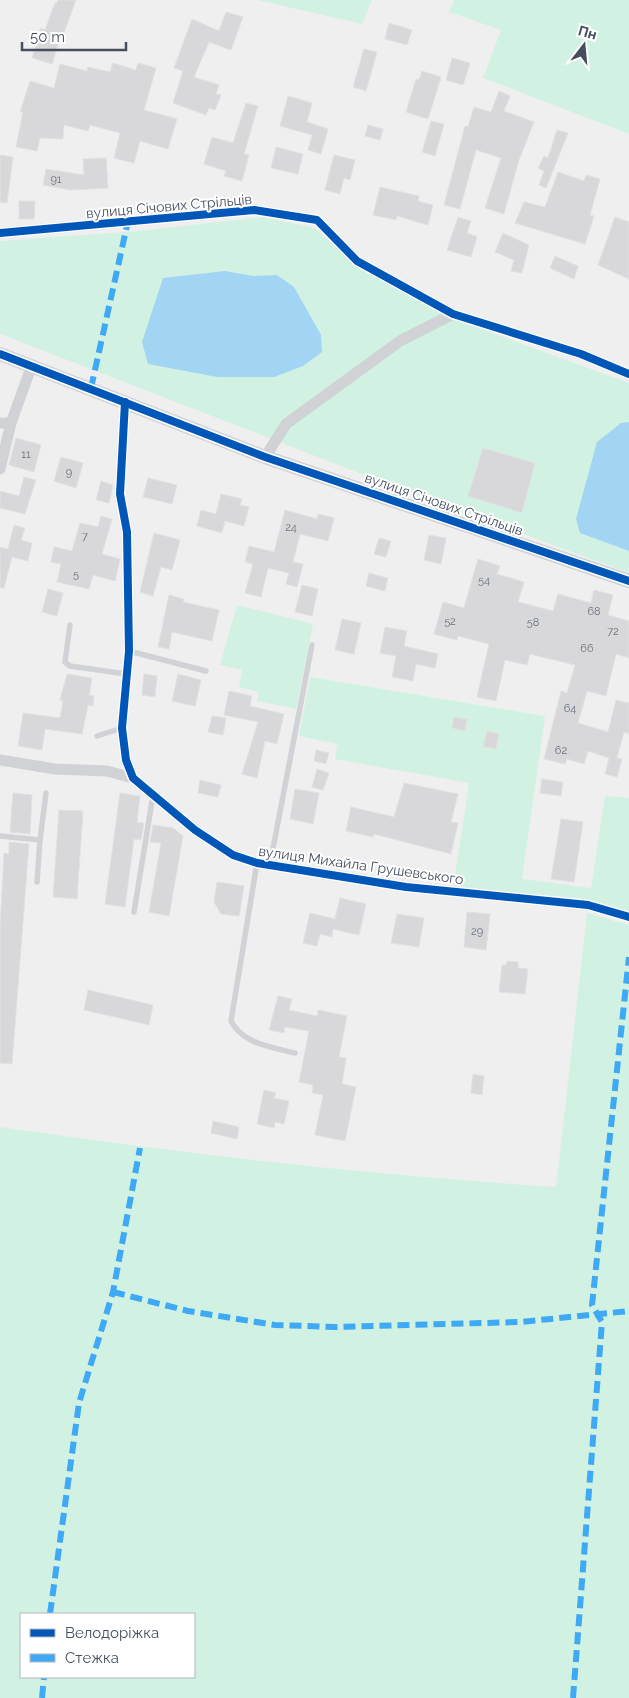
<svg xmlns="http://www.w3.org/2000/svg" width="629" height="1698" font-family="Raleway,sans-serif">
<style>
.green{fill:#d1f2e3;fill-rule:evenodd}
.water{fill:#a2d4f4}
.building{fill:#d8d8db;stroke:#e1e1e2}
.lines{fill:none;stroke-linecap:round;stroke-linejoin:round}
.service{stroke:#d0d2d6;stroke-width:5.5}
.minor{stroke:#d0d2d6;stroke-width:11}
.tertiary{stroke:#d0d2d6;stroke-width:14}
.quiet{stroke:#3fa9f5;stroke-width:6;stroke-dasharray:12 6;stroke-linecap:butt}
.cycleway-casing{stroke:#fff;stroke-width:11}
.cycleway{stroke:#0057b8;stroke-width:8}
.labels{text-anchor:middle;dominant-baseline:central;stroke-width:4;stroke-linejoin:round;paint-order:stroke}
.number-label{font-size:11px;fill:#6a727e}
.street-label{font-size:14px;fill:#444e5e;stroke:#fff}
</style>
<rect width="100%" height="100%" fill="#f0efef"/>
<g class="green">
<path d="M257 0H372L362 24Z"/>
<path d="M454 0H629V134L483 78 501 30 449 12Z"/>
<path d="M263 217 315 228 350 260 459 321 629 383V422L621 423 581 533 629 551V573L390 485 0 334V241L138 231Z"/>
<path d="M237 605 313 624 296 709 257 701 259 692 239 687 242 670 220 665Z"/>
<path d="M310 677 545 716 522 879 591 888 605 796 629 798V912L453 888 469 783 335 759 337 744 299 736Z"/>
<path d="M587 913 629 925V1698H0V1127C185 1154 370 1175 556 1187ZM21 1614H194V1677H21Z"/>
</g>
<g class="water">
<path d="M225 271 253 276 277 275 294 287 321 335 322 352 303 366 274 377H217L148 364 142 342 163 278Z"/>
<path d="M629 422V551L580 533 576 519 597 442 621 423Z"/>
</g>
<g class="building">
<path d="M58 0H76L64 33 62 32 52 64 32 58 41 28 45 30 55 3H57Z"/>
<path d="M226 12 243 17 231 50 209 42 194 77 219 85 216 94 221 95 215 110 209 108 206 115 173 103 183 71 174 68 192 19 219 31Z"/>
<path d="M389 23 412 30 407 45 385 39Z"/>
<path d="M364 49 377 52 366 91 353 87Z"/>
<path d="M452 58 470 63 463 85 446 80Z"/>
<path d="M113 63 136 70 138 63 156 68 144 110 177 119 168 149 140 141 134 163 114 158 120 133 90 125 88 131 64 125 63 139 40 138 37 151 16 147 23 112H20L30 81 54 88 60 64 87 71 88 67 110 72Z"/>
<path d="M422 71 441 77 428 119 406 112 416 79 419 80Z"/>
<path d="M499 91 510 96 504 111 534 122 519 160 504 214 485 208 501 158 476 150 460 209 444 205 465 126 468 127 474 107 491 112Z"/>
<path d="M288 96 312 103 307 122 328 129 321 154 308 150 312 135 280 126Z"/>
<path d="M246 103 258 106 244 154 249 155 242 181 224 176 226 171 204 164 212 137 233 143Z"/>
<path d="M431 121 444 124 435 156 422 152Z"/>
<path d="M368 125 383 129 380 140 365 136Z"/>
<path d="M557 130 568 133 546 188 539 185 544 171 538 168 544 156 548 158Z"/>
<path d="M276 147 303 154 298 174 271 168Z"/>
<path d="M0 155 13 157 7 203 0 202Z"/>
<path d="M334 155 355 160 350 180 344 178 340 194 325 190Z"/>
<path d="M106 158 108 188 70 190 43 185 46 169 84 175 83 159Z"/>
<path d="M558 172 584 181 586 175 600 179 590 215 594 216 585 244 515 223 524 202 545 207Z"/>
<path d="M380 187 419 196 418 201 433 205 428 225 397 216 396 220 373 215Z"/>
<path d="M19 201H35L34 219H19Z"/>
<path d="M458 217 471 221 467 233 477 237 471 257 447 250Z"/>
<path d="M615 217 629 222V279L598 265Z"/>
<path d="M503 233 529 245 522 273 511 271 514 260 495 252Z"/>
<path d="M555 256 578 266 574 279 550 268Z"/>
<path d="M16 438 41 445 34 472 9 465Z"/>
<path d="M483 448 535 463 522 513 468 496Z"/>
<path d="M61 457 83 463 76 488 54 481Z"/>
<path d="M24 477 36 480 25 514 0 508V491L19 496Z"/>
<path d="M148 478 177 485 172 504 143 497Z"/>
<path d="M101 481 113 485 109 503 96 500Z"/>
<path d="M221 494 242 499 240 505 249 507 244 526 225 521 222 533 197 526 201 510 216 514Z"/>
<path d="M285 510 317 519 318 514 334 518 328 541 300 534 293 562 303 564 297 587 286 584 289 573 268 568 261 597 245 593 253 564 245 562 249 546 274 552Z"/>
<path d="M101 516 112 519 102 554 120 559 115 581 93 575 89 589 57 582 61 564 51 562 54 547 72 551 80 523 98 527Z"/>
<path d="M14 525 25 528 21 540 32 543 28 561 12 557 4 588H0V547L8 549Z"/>
<path d="M154 533 180 540 172 570 161 567 153 596 140 592Z"/>
<path d="M429 535 446 538 441 564 424 560Z"/>
<path d="M379 538 391 541 386 557 374 554Z"/>
<path d="M478 559 500 566 497 574 524 582 518 602 553 611 558 594 591 603 594 590 613 595 608 615 629 621V658L616 654 606 696 587 691 578 723 608 732 616 700 629 703V734L624 732 617 758 622 759 617 777 605 774 609 758 588 751 584 764 567 759 565 764 544 759 561 691 567 693 575 665 530 654 527 665 505 660 496 701 477 697 489 644 458 636 457 640 434 634 443 602 464 608Z"/>
<path d="M369 573 388 578 385 591 366 586Z"/>
<path d="M302 585 318 589 312 616 295 612Z"/>
<path d="M48 589 63 593 57 616 42 612Z"/>
<path d="M169 595 184 599 183 602 219 610 212 641 172 632 169 649 158 647Z"/>
<path d="M342 619 361 623 354 654 335 650Z"/>
<path d="M385 627 407 631 404 646 438 654 435 668 416 664 413 681 392 677 396 656 380 653Z"/>
<path d="M67 674 92 678 89 695 94 696 93 706 88 705 82 734 45 729 42 750 18 746 23 713 60 718 63 701 60 700Z"/>
<path d="M144 674 157 676 155 697 142 695Z"/>
<path d="M178 674 201 680 195 706 172 701Z"/>
<path d="M229 691 252 696 250 706 284 714 277 744 265 741 257 778 242 774 258 722 224 715Z"/>
<path d="M212 716 226 718 223 735 208 732Z"/>
<path d="M454 717 467 719 465 731 452 728Z"/>
<path d="M487 731 499 734 496 749 483 747Z"/>
<path d="M316 750 329 753 326 764 314 761Z"/>
<path d="M317 769 329 773 323 790 312 787Z"/>
<path d="M542 779 563 782 561 796 540 793Z"/>
<path d="M200 780 221 785 218 797 198 793Z"/>
<path d="M404 783 458 794 451 822 458 823 451 854 374 834 373 837 346 831 351 807 394 817Z"/>
<path d="M295 789 319 793 313 824 290 819Z"/>
<path d="M13 793 32 795 30 834 10 832Z"/>
<path d="M120 793 140 796 137 822 144 823 141 840 134 839 125 907 105 904Z"/>
<path d="M59 810 83 811 77 899 53 897Z"/>
<path d="M561 819 583 822 574 882 551 879Z"/>
<path d="M153 825 173 828 183 836 169 916 149 912 161 843 150 842Z"/>
<path d="M9 842 29 844 12 1064 0 1063V926L4 853 9 854Z"/>
<path d="M217 882 244 886 239 916 221 914 214 902Z"/>
<path d="M340 898 366 904 359 935 333 929 332 937 320 934 317 946 303 943 310 913 335 919Z"/>
<path d="M467 912 490 914 486 950 464 947Z"/>
<path d="M397 914 424 918 419 947 391 943Z"/>
<path d="M507 961 518 962V968L528 969 525 994 499 992 502 965H506Z"/>
<path d="M88 990 153 1005 149 1025 84 1010Z"/>
<path d="M278 996 292 999 289 1010 317 1016 318 1010 347 1016 339 1057 346 1058 342 1084 356 1087 345 1141 315 1135 323 1095 312 1093 313 1085 299 1082 309 1031 285 1027 284 1033 269 1030Z"/>
<path d="M473 1074 484 1076 482 1095 471 1093Z"/>
<path d="M264 1090 276 1093 274 1098 289 1101 284 1124 275 1122 274 1128 257 1124Z"/>
<path d="M213 1121 239 1127 237 1139 211 1133Z"/>
</g>
<g class="lines">
<g class="service">
<path d="M70 625 65 662 70 666 126 674"/>
<path d="M129 651 206 671"/>
<path d="M97 736 122 728"/>
<path d="M0 836 40 840 46 793"/>
<path d="M257 863 231 1021C243 1044 271 1047 295 1053"/>
<path d="M270 864 312 645"/>
<path d="M37 882 40 840"/>
<path d="M134 912 153 795"/>
</g>
<g class="minor">
<path d="M0 233 254 210 317 220 357 261 453 314 581 354 629 374"/>
<path d="M125 402 120 494 127 532 129 651 122 728 126 760 133 778 195 830 233 855 257 863 406 887 588 905 629 917"/>
<path d="M0 423H11L32 365"/>
<path d="M265 457 286 424 400 341 453 314"/>
<path d="M0 469 11 423"/>
<path d="M0 760 55 769 107 771 133 778"/>
</g>
<path class="tertiary" d="M0 354 265 457 629 581"/>
<g class="quiet">
<path d="M91 388 128 221"/>
<path d="M113 1292 188 1311 275 1325 336 1327 520 1322 629 1311"/>
<path d="M50 1614 79 1403 113 1292 140 1148"/>
<path d="M42 1698 44 1677"/>
<path d="M573 1698 602 1322 592 1305 629 957"/>
</g>
<defs>
<g id="cycleway">
<path d="M0 233 254 210 317 220 357 261 453 314 581 354 629 374"/>
<path d="M0 354 265 457 629 581"/>
<path d="M125 402 120 494 127 532 129 651 122 728 126 760 133 778 195 830 233 855 257 863 406 887 588 905 629 917"/>
</g>
</defs>
<use href="#cycleway" class="cycleway-casing"/>
<use href="#cycleway" class="cycleway"/>
</g>
<g class="labels">
<g class="number-label">
<text x="56" y="179">91</text>
<text x="26" y="454">11</text>
<text x="69" y="472">9</text>
<text x="291" y="527">24</text>
<text x="85" y="536">7</text>
<text x="76" y="574">5</text>
<text x="484" y="580">54</text>
<text x="594" y="611">68</text>
<text x="450" y="621">52</text>
<text x="533" y="622">58</text>
<text x="613" y="631">72</text>
<text x="587" y="648">66</text>
<text x="570" y="708">64</text>
<text x="561" y="750">62</text>
<text x="477" y="931">29</text>
</g>
<g class="street-label">
<text transform="translate(169 206) rotate(-5)">вулиця Січових Стрільців</text>
<text transform="translate(444 504) rotate(19)">вулиця Січових Стрільців</text>
<text transform="translate(361 865) rotate(8)">вулиця Михайла Грушевського</text>
</g>
</g>
<rect x="20" y="1613" width="175" height="65" fill="#ffffff" stroke="#b4b8bf"/>
<rect x="30" y="1629" width="25" height="8" fill="#0057b8" stroke="#b4b8bf"/>
<text x="65" y="1638" font-size="15" fill="#444e5e">Велодоріжка</text>
<rect x="30" y="1654" width="25" height="8" fill="#3fa9f5" stroke="#b4b8bf"/>
<text x="65" y="1663" font-size="15" fill="#444e5e">Стежка</text>
<g transform="translate(584 45) rotate(16)" stroke="#ffffff" stroke-width="4" paint-order="stroke">
<path d="M0-4L9 19L0 12L-9 19Z" fill="#444e5e"/>
<text y="-8" font-size="14" font-weight="bold" text-anchor="middle" fill="#444e5e">Пн</text>
</g>
<path d="M22 42v8h104v-8" fill="none" stroke="#444e5e" stroke-width="2.5"/>
<text x="30" y="42" font-size="15" fill="#444e5e" stroke="#ffffff" stroke-width="4" paint-order="stroke">50 m</text>
</svg>
